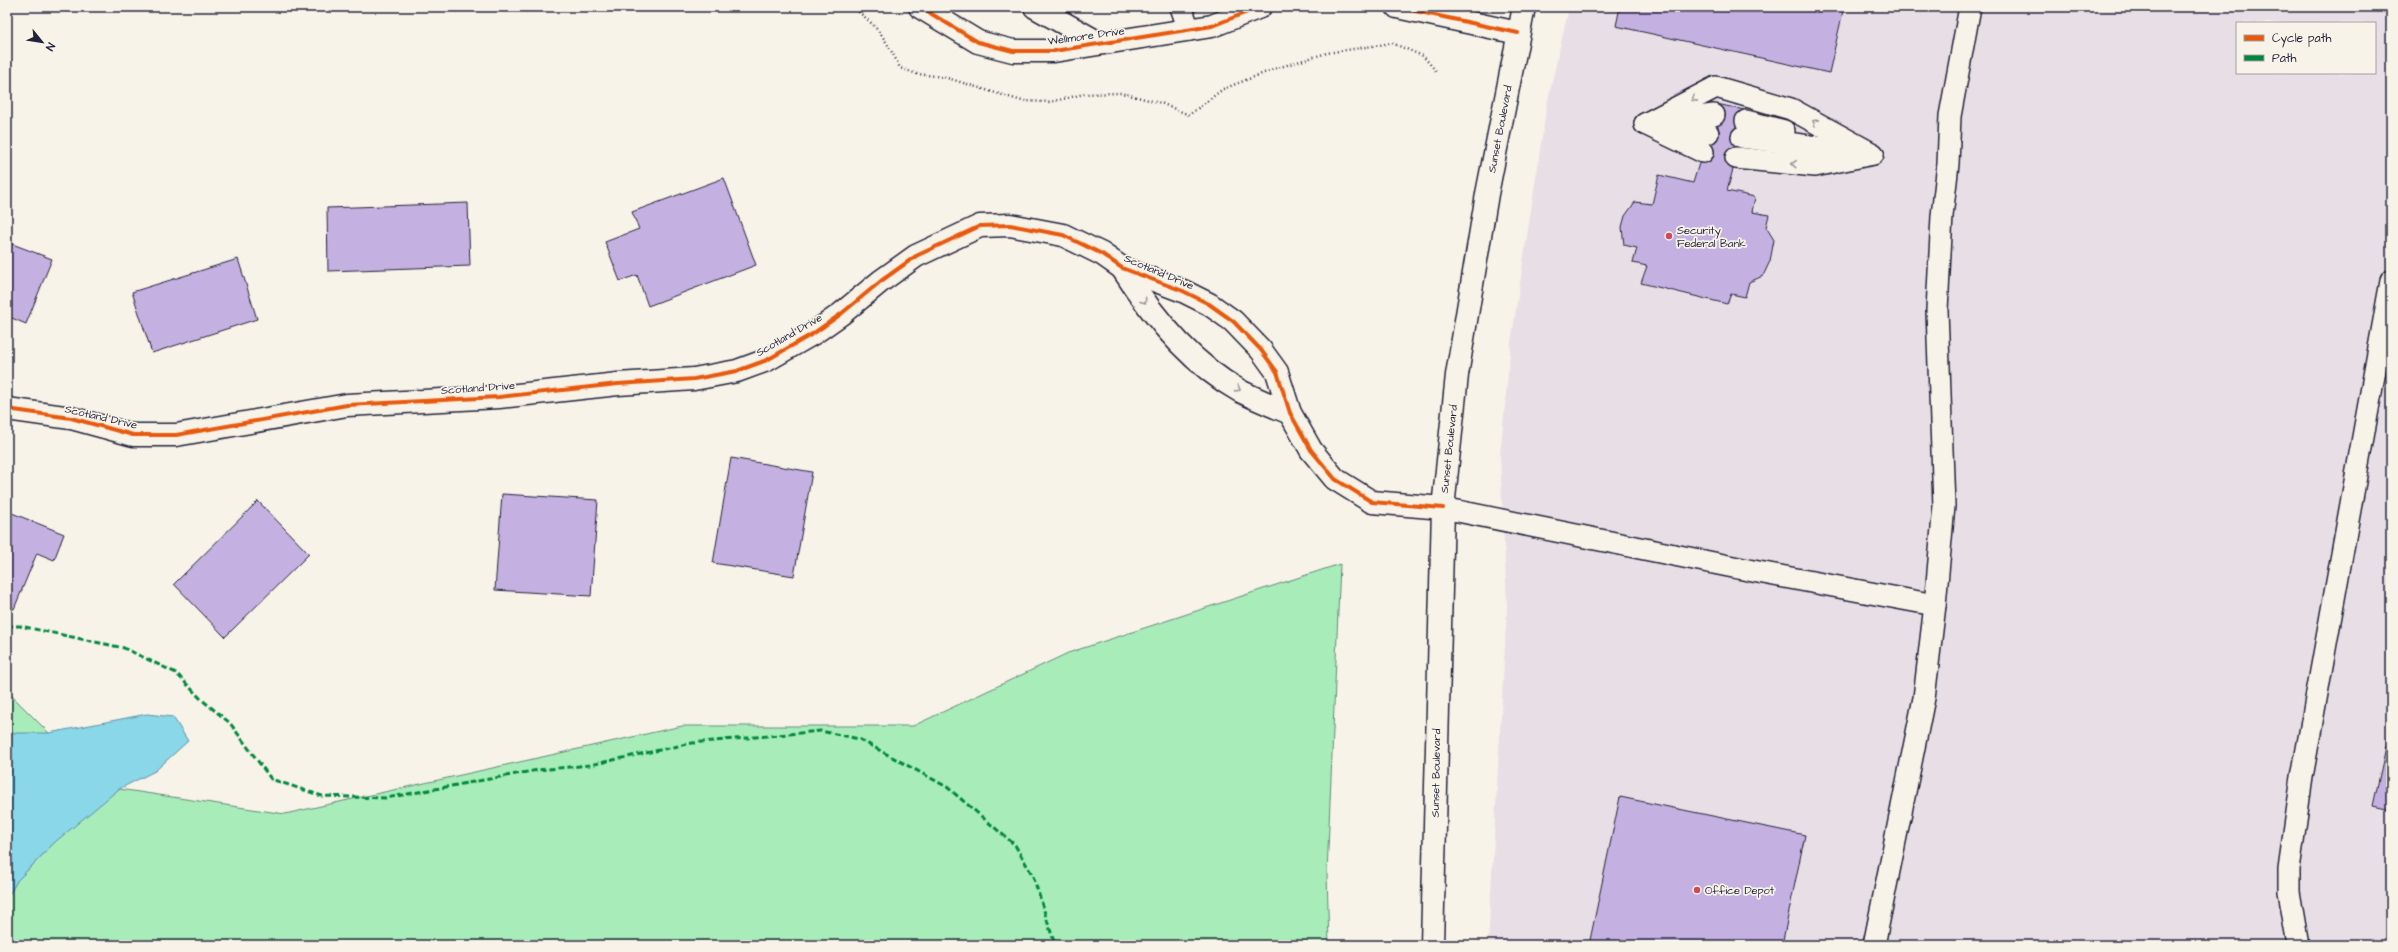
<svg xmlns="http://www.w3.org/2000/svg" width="2398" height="952" font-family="'Architects Daughter',sans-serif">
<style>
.built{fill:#e8dfe6;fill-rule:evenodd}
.green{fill:#a8edb9;stroke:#65887a}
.water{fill:#89d7e8;stroke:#608fa3}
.building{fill:#c5b1e1;stroke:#22223b}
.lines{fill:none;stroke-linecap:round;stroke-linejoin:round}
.service-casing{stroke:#22223b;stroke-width:24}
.minor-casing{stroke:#22223b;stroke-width:25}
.primary-casing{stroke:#22223b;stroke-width:25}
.path{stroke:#22223b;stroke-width:2.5;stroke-dasharray:1 3;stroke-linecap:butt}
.service{stroke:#f7f3e8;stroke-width:21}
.minor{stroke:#f7f3e8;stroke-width:22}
.primary{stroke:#f7f3e8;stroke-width:22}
.quiet{stroke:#00873e;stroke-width:3;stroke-dasharray:6 3;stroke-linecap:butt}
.cycleway-casing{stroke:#f7f3e8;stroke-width:6}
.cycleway{stroke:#e8590c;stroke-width:4}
.oneway{stroke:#97959a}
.poi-dot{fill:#d1495b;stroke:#f7f3e8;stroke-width:1.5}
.labels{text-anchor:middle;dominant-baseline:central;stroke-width:3.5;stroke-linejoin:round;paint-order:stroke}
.street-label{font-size:11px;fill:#22223b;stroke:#f7f3e8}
.poi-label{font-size:11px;fill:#22223b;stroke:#f7f3e8;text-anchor:start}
</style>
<rect width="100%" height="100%" fill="#f7f3e8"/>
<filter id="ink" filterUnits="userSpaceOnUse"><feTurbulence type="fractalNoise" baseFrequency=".025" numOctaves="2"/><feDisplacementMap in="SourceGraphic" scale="8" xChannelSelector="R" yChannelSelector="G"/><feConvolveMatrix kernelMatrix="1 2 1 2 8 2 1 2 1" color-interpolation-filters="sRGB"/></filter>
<g filter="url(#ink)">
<path class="built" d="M1569 7H2391V945H1488L1507 607 1500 456 1511 342 1547 104ZM2237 23H2375V73H2237Z"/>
<path class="green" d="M1340 564 1327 873 1329 945H7V898L17 881 54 843 7 801V691L49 733 119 789 285 814 682 726H913L1068 653Z"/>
<path class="water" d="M147 714 173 717 188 741 155 771 119 789 54 843 17 881 7 898V733H49Z"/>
<g class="building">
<path d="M1620 7H1844L1829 73 1616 26Z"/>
<path d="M1717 104 1749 111 1727 191 1755 197 1752 212 1769 215 1766 227 1774 240 1770 261 1763 276 1749 282 1745 297 1731 294 1727 304 1641 283 1647 266 1633 263 1637 248 1624 245 1622 227 1625 216 1635 202 1652 204 1659 175 1693 183Z"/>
<path d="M724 178 756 265 648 306 637 275 620 281 605 242 639 229 632 212Z"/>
<path d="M468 203 470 266 328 271 327 208Z"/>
<path d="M7 242 52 259 26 324 7 316Z"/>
<path d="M238 259 257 319 152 353 132 292Z"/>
<path d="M731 458 812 472 794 576 713 563Z"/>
<path d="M502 494 598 500 591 596 495 590Z"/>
<path d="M258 501 309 554 225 637 174 584Z"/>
<path d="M7 511 64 534 54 560 37 553 14 609 7 606Z"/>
<path d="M2391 724V810L2373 806Z"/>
<path d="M1620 797 1805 835 1782 945H1589Z"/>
</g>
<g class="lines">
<defs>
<g id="service">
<path d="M1181 7 1189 30"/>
<path d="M1746 121 1784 131"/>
<path d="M1659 122 1714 115"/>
<path d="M1645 124 1716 87 1791 109 1873 154"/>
<path d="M1645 124 1703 152"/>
<path d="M1671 128 1708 133"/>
<path d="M1742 137 1855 152"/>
<path d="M1736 158 1815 166 1873 154"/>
<path d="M1443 508 1753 571 1935 605"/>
<path d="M1874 945 1924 698 1935 605 1944 506 1937 310 1942 216 1948 164 1950 116 1970 7"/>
<path d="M2298 945 2289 892V869L2302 777 2391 281"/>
</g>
<g id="minor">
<path d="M920 7 978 42 1013 51H1054L1212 26 1260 7"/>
<path d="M1035 7 1099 43"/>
<path d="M1397 7 1518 33"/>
<path d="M1122 268C1151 314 1191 364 1240 391 1256 399 1273 406 1290 413"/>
<path d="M7 409 71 418 133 435H176L347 405 499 397 618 384 694 379 737 371 767 360 814 333 841 314 881 281 916 256 980 226 1010 225 1063 235 1102 254 1122 268 1183 291 1209 304 1233 321 1261 350 1277 372 1290 413 1311 450 1335 479 1372 502 1443 508"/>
</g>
<path id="primary" d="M1432 945 1443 508 1457 375 1487 194 1524 7"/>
</defs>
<use href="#service" class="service-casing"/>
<use href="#minor" class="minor-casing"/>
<use href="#primary" class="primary-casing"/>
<path class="path" d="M852 7C878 26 886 39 900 68L917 74 944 77 1022 101 1050 102 1084 94 1121 93 1161 103 1189 115 1223 89 1277 68 1327 53 1392 43 1423 56 1436 71"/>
<use href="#service" class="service"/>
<use href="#minor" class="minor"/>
<use href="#primary" class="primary"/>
<path class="quiet" d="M7 626H20L124 648 176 673 202 700 230 723 271 779 322 796 386 798 538 770 590 765 692 743 821 731 859 739 947 787 1015 845 1033 876 1055 945"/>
<defs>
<g id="cycleway">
<path d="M920 7 978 42 1013 51H1054L1212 26 1260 7"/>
<path d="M1397 7 1518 33"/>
<path d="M7 409 71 418 133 435H176L347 405 499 397 618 384 694 379 737 371 767 360 814 333 841 314 881 281 916 256 980 226 1010 225 1063 235 1102 254 1122 268 1183 291 1209 304 1233 321 1261 350 1277 372 1290 413 1311 450 1335 479 1372 502 1443 508"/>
</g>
</defs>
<use href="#cycleway" class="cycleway-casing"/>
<use href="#cycleway" class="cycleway"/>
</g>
<defs><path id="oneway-chevron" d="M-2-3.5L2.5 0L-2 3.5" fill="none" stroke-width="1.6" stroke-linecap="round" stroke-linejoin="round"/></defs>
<g class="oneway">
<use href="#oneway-chevron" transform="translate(1694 99) rotate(152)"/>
<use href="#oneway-chevron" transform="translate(1815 122) rotate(-151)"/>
<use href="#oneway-chevron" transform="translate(1794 164) rotate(-175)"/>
<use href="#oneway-chevron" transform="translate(1144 301) rotate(54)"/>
<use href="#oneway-chevron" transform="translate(1238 389) rotate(32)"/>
</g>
</g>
<g class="poi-dot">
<circle cx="1669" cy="236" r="4"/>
<circle cx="1697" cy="890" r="4"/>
</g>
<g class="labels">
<g class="street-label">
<text transform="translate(1086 36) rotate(-8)">Wellmore Drive</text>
<text transform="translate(1500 129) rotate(-79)">Sunset Boulevard</text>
<text transform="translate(1159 272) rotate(23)">Scotland Drive</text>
<text transform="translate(789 335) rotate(-30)">Scotland Drive</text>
<text transform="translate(478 388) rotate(-4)">Scotland Drive</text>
<text transform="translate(101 417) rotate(13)">Scotland Drive</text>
<text transform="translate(1449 449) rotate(-84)">Sunset Boulevard</text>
<text transform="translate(1436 773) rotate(-89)">Sunset Boulevard</text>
</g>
<g class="poi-label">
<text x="1677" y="230">Security<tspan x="1677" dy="13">Federal Bank</tspan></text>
<text x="1705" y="890">Office Depot</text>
</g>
</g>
<rect width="2398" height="952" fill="none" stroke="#f7f3e8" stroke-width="24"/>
<rect x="12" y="12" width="2374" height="928" fill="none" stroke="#22223b" stroke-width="1.5" filter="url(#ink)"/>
<rect x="2236" y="22" width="140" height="52" fill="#f7f3e8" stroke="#a29fa3"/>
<rect x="2244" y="35" width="20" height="6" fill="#e8590c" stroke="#a29fa3"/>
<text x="2272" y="42" font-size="12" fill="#22223b">Cycle path</text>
<rect x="2244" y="55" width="20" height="6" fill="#00873e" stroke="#a29fa3"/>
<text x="2272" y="62" font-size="12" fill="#22223b">Path</text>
<g transform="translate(42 42) rotate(120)" stroke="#f7f3e8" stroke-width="3" paint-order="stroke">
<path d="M0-3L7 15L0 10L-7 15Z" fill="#22223b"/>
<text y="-6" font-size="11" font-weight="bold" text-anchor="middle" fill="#22223b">N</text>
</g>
</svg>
